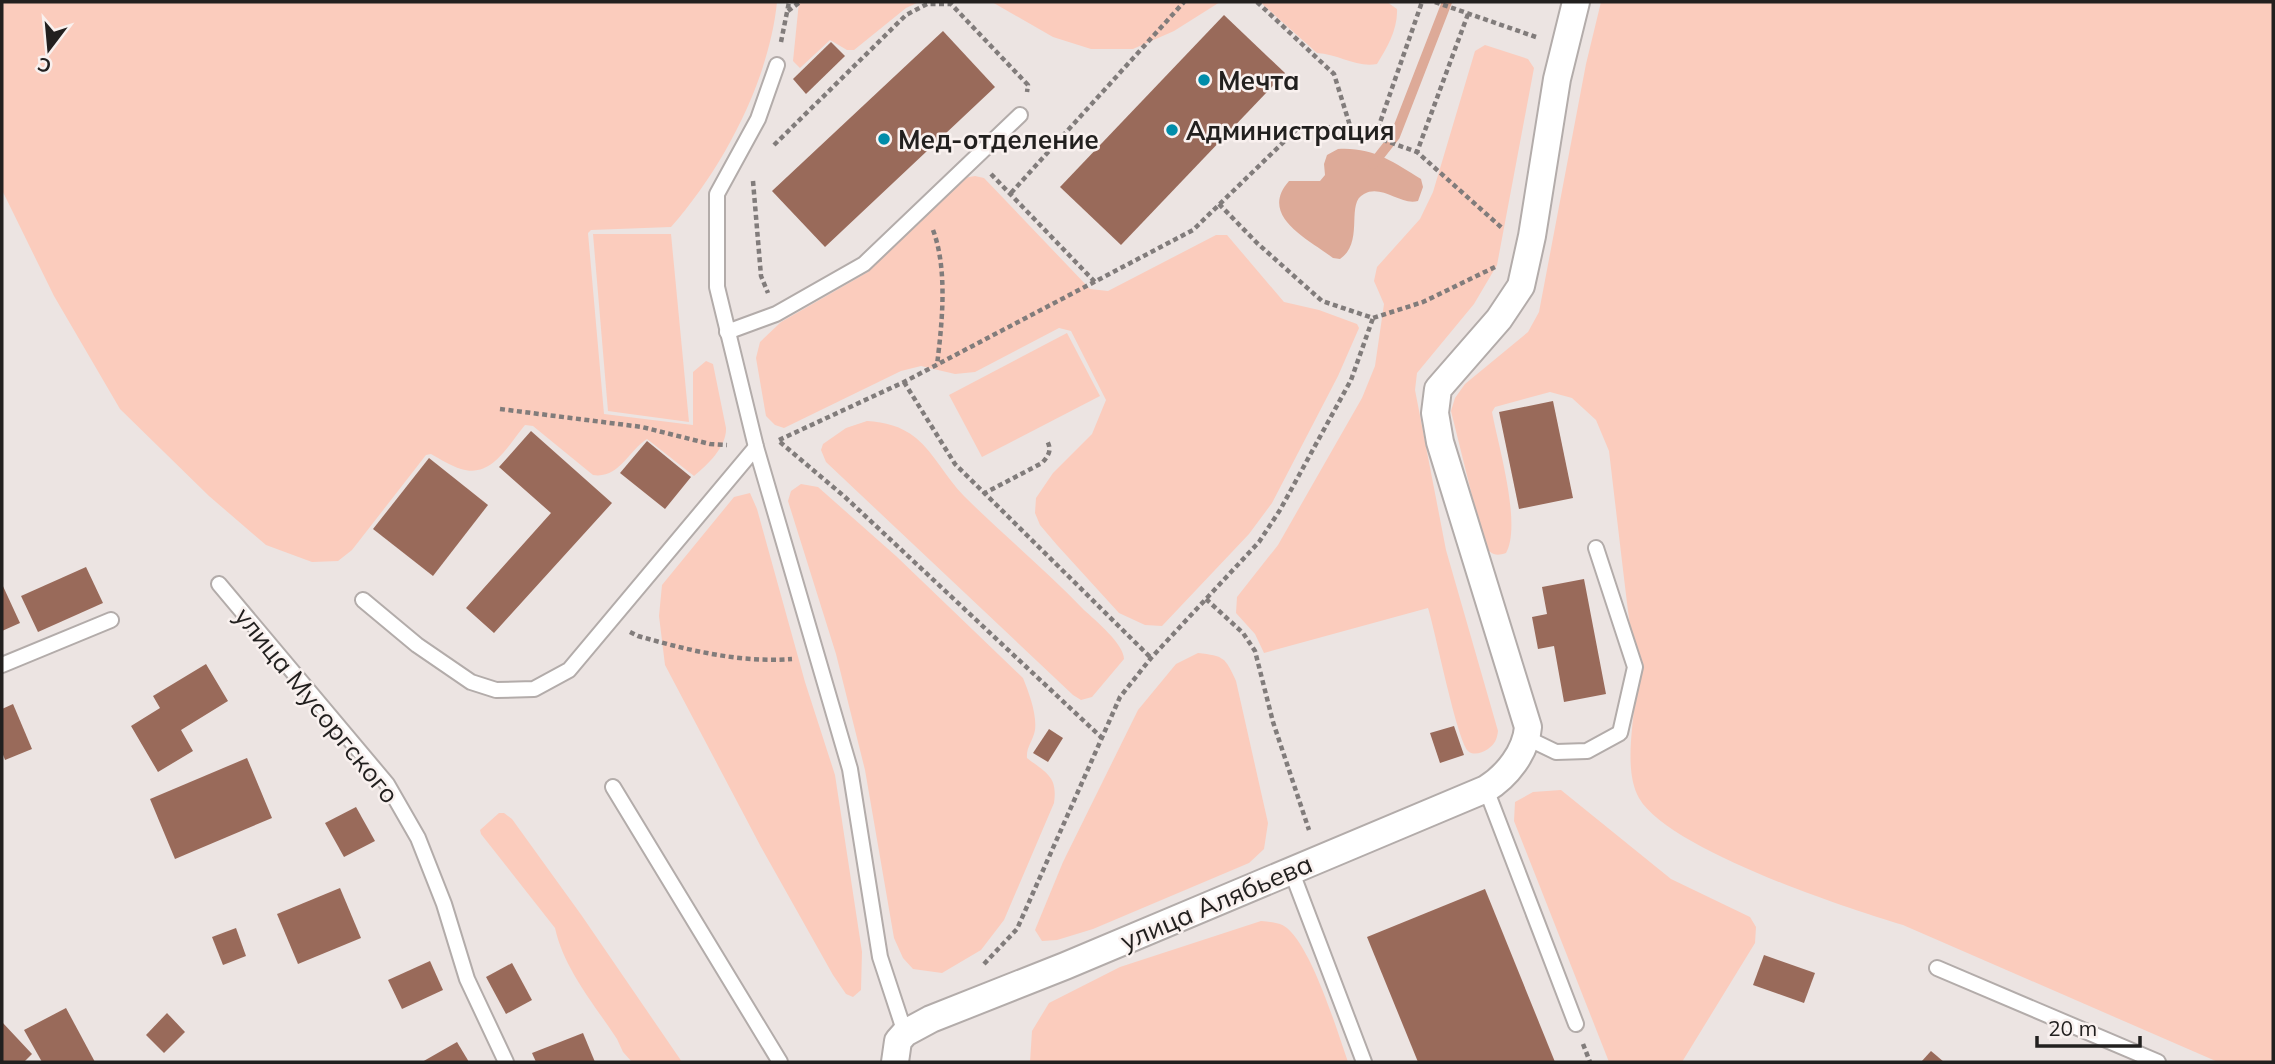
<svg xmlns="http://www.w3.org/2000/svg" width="2275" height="1064" font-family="Mulish,sans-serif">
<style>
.green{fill:#fbccbd}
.water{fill:#ddaa98}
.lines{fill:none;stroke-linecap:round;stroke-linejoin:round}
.stream{stroke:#ddaa98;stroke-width:10}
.building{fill:#996a5a}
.lane-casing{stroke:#b3acaa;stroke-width:18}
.street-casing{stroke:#b3acaa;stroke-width:30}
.path{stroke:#817c7b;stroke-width:4.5;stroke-dasharray:5 3.5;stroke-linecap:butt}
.lane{stroke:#fff;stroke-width:14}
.street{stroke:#fff;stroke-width:26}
.poi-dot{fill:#008daa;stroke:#f9f1ef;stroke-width:2.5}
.labels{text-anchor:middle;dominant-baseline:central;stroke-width:5;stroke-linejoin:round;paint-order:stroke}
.poi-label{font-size:26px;font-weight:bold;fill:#22201f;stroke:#f9f1ef;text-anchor:start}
.street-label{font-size:26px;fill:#22201f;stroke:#f9f1ef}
</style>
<rect width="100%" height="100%" fill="#ece4e2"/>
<g class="green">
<path d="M2 2H777C769 81 723 168 671 227L591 230 588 233 604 414 693 425V372L706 361 713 364 726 428C727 446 708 465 694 476L647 439C628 451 619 479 593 475L533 426 525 425C508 445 492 479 461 469 451 466 440 459 431 454L426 455 352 550 338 561 312 562 266 545 209 496 120 409 54 296 2 190Z"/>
<path d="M799 2H919L906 8 854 50H847L830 40 800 68 793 61Z"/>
<path d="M992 2H1220L1174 31 1133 49H1091L1053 37Z"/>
<path d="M1260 2H1387L1397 9C1398 29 1387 48 1377 64 1357 68 1338 54 1317 53Z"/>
<path d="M1601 2H2273V1062H2218L1903 925C1845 908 1668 849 1639 798 1624 771 1633 728 1635 698 1637 667 1631 635 1627 603 1621 553 1615 502 1609 451L1596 420 1572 398 1550 392 1495 407 1492 412C1498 445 1522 524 1506 553 1495 557 1490 554 1484 544L1451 411 1455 398 1465 384 1528 332 1539 312 1586 64Z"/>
<path d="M1485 45 1528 59 1534 68 1497 265 1474 304 1417 373 1415 390 1446 550 1498 731C1497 739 1495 744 1488 749 1482 753 1473 756 1468 751 1457 740 1435 630 1428 608L1264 653 1255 634 1236 613 1237 597 1278 545 1362 398 1375 366 1384 304 1374 281 1377 267 1420 219 1433 192 1475 51Z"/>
<path d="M975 176 984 178 1090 289 1108 291 1216 235H1227L1284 302 1319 310 1357 324 1359 328 1338 376 1272 503 1249 534 1162 626 1145 625 1119 613 1057 545 1040 525 1035 513 1036 498 1053 473 1092 434 1106 400 1071 331 1059 328 975 372 955 374 921 366 901 371 784 428 775 425 766 416 756 358 760 342 781 322 868 272 964 178Z"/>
<path d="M593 234H671L689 422 608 411Z"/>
<path d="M1067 333 1100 396 982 457 949 395Z"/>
<path d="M867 421C885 422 901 426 916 438 935 454 946 478 964 496 1003 535 1046 570 1084 610 1095 620 1124 644 1124 659L1092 697 1081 700 1073 695 826 462 821 450 823 444 846 428Z"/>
<path d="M801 484 818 487 896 556 1023 678C1029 693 1037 714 1035 730 1033 741 1026 747 1027 758 1046 773 1058 776 1054 803L1004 920 981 950 942 973 913 969 903 958 894 938 865 770 836 654 788 501 791 491Z"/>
<path d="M750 493 757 509 805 682 835 775 862 952 861 990 853 997 846 994 833 975 761 847 665 665 659 616 662 585 734 497Z"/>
<path d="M1198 653C1224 656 1225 657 1236 681L1268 823 1264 849 1249 863 1093 929 1057 940 1042 941 1035 930 1063 862 1138 710 1176 664Z"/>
<path d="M1561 790 1671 879 1750 917 1756 927 1755 943 1682 1062H1609L1514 821 1515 802 1533 792Z"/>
<path d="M499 813H504L512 819 582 916 682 1062H632L623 1052 617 1039C594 1004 564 969 555 928L481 834 480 830Z"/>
<path d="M1261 921C1270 922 1280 922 1287 928 1312 949 1337 1030 1348 1062H1030L1032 1031 1049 1003 1120 967Z"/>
</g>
<path class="water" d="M1338 149C1373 147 1393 162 1421 179L1423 187 1418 201C1401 206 1382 184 1364 194 1345 203 1365 242 1340 259L1333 258C1308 239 1258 216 1289 181H1320L1325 175 1324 164 1327 155Z"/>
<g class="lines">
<path class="stream" d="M1373 164 1395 136 1447 2"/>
</g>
<g class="building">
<path d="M1224 15 1285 73 1121 245 1060 187Z"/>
<path d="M943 31 995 87 825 247 772 191Z"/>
<path d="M831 42 845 56 806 94 793 79Z"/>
<path d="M1553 401 1573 498 1519 509 1499 412Z"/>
<path d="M531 431 612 503 494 633 466 608 551 513 499 467Z"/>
<path d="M647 441 691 477 665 509 620 473Z"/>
<path d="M429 458 488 505 433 576 373 529Z"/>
<path d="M86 567 103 603 38 632 21 596Z"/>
<path d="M1584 579 1606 694 1564 702 1554 646 1538 649 1532 617 1547 614 1542 587Z"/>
<path d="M2 584 20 623 2 631Z"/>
<path d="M206 664 228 701 181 730 193 751 158 772 131 726 160 708 153 696Z"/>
<path d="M13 704 32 749 5 760 2 752V709Z"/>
<path d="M1454 726 1464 755 1440 763 1430 733Z"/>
<path d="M1049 729 1063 738 1048 762 1033 753Z"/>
<path d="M247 758 272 818 175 859 150 799Z"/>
<path d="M356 807 375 841 344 857 325 823Z"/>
<path d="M340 888 361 938 298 964 277 914Z"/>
<path d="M1485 889 1555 1062H1418L1367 937Z"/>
<path d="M236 928 246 956 223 965 212 937Z"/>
<path d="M1764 955 1815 973 1804 1003 1753 985Z"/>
<path d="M430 961 443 990 402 1009 388 980Z"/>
<path d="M512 963 532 1000 506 1014 486 977Z"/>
<path d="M66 1008 95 1062H42L24 1030Z"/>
<path d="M167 1013 185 1032 164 1053 146 1035Z"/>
<path d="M2 1022 32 1054 24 1062H2Z"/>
<path d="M583 1033 595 1062H536L532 1053Z"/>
<path d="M457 1042 469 1062H422Z"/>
<path d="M1931 1051 1944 1062H1921Z"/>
</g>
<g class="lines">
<defs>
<g id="lane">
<path d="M777 65 758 119 717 194V287L756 447 850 769 880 957 905 1033"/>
<path d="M727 332 776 314 864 264 1020 115"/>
<path d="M219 584 387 784 418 838 444 904 467 979 506 1062"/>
<path d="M363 600 417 645 471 682 496 690 534 689 569 670 756 447"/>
<path d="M2 665 111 620"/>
<path d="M1527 738 1556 752 1587 751 1620 733 1635 667 1596 548"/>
<path d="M613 787 780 1062"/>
<path d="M1486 789 1576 1024"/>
<path d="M1291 870 1364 1062"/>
<path d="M1937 968 2158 1062"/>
</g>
<path id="street" d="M895 1062 898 1041 905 1033 931 1019 1065 966 1486 789C1507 776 1526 752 1528 727L1440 442 1435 413 1438 389 1499 319 1521 286 1532 236 1557 79 1576 2"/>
</defs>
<use href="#lane" class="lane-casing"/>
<use href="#street" class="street-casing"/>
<g class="path">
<path d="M1257 2 1334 74 1351 129"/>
<path d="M1435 2 1536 37"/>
<path d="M788 11 800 2"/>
<path d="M1468 14 1417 152 1502 228"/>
<path d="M781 42 789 2"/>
<path d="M1375 137 1422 2"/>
<path d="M774 145 906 15 927 4H951L1028 85 1027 92"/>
<path d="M991 174 1095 282"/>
<path d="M753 181 761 276 768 293"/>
<path d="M1011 193 1184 2"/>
<path d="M1219 204 1257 243 1322 301 1373 318 1423 302 1495 267"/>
<path d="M933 230C948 270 942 324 937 365"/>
<path d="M904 382 955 464 1151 658"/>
<path d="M500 409 642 427 710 444 727 445"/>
<path d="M779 440 904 382 1193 230 1298 128 1340 127 1375 137 1417 152"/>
<path d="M780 442 845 497 1101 737"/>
<path d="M983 494 1042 463C1050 454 1052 449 1046 439"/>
<path d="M1206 599 1243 633 1255 651 1273 722 1309 830"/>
<path d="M630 632 638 636C687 650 739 663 792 659"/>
<path d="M984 964 1017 929 1120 697 1151 658 1259 542 1280 510 1351 380 1373 318"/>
<path d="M1583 1044 1590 1062"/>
</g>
<use href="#lane" class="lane"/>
<use href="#street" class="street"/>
</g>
<g class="poi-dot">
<circle cx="1204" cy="80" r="7"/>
<circle cx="1172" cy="130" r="7"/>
<circle cx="884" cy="139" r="7"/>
</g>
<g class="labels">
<g class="poi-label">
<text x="1218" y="80">Мечта</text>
<text x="1186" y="130">Администрация</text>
<text x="898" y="139">Мед-отделение</text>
</g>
<g class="street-label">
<text transform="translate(317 705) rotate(51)">улица Мусоргского</text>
<text transform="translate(1216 902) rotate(-23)">улица Алябьева</text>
</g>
</g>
<rect width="2275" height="1064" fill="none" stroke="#22201f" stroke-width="7"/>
<g transform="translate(49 49) rotate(196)" stroke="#f9f1ef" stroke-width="5" paint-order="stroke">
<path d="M0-5L12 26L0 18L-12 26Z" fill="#22201f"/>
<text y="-10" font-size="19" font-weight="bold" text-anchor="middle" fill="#22201f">С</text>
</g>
<path d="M2037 1036v10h103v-10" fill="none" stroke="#22201f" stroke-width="3.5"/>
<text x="2048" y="1036" font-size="21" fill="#22201f" stroke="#f9f1ef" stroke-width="5" paint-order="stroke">20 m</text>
</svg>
